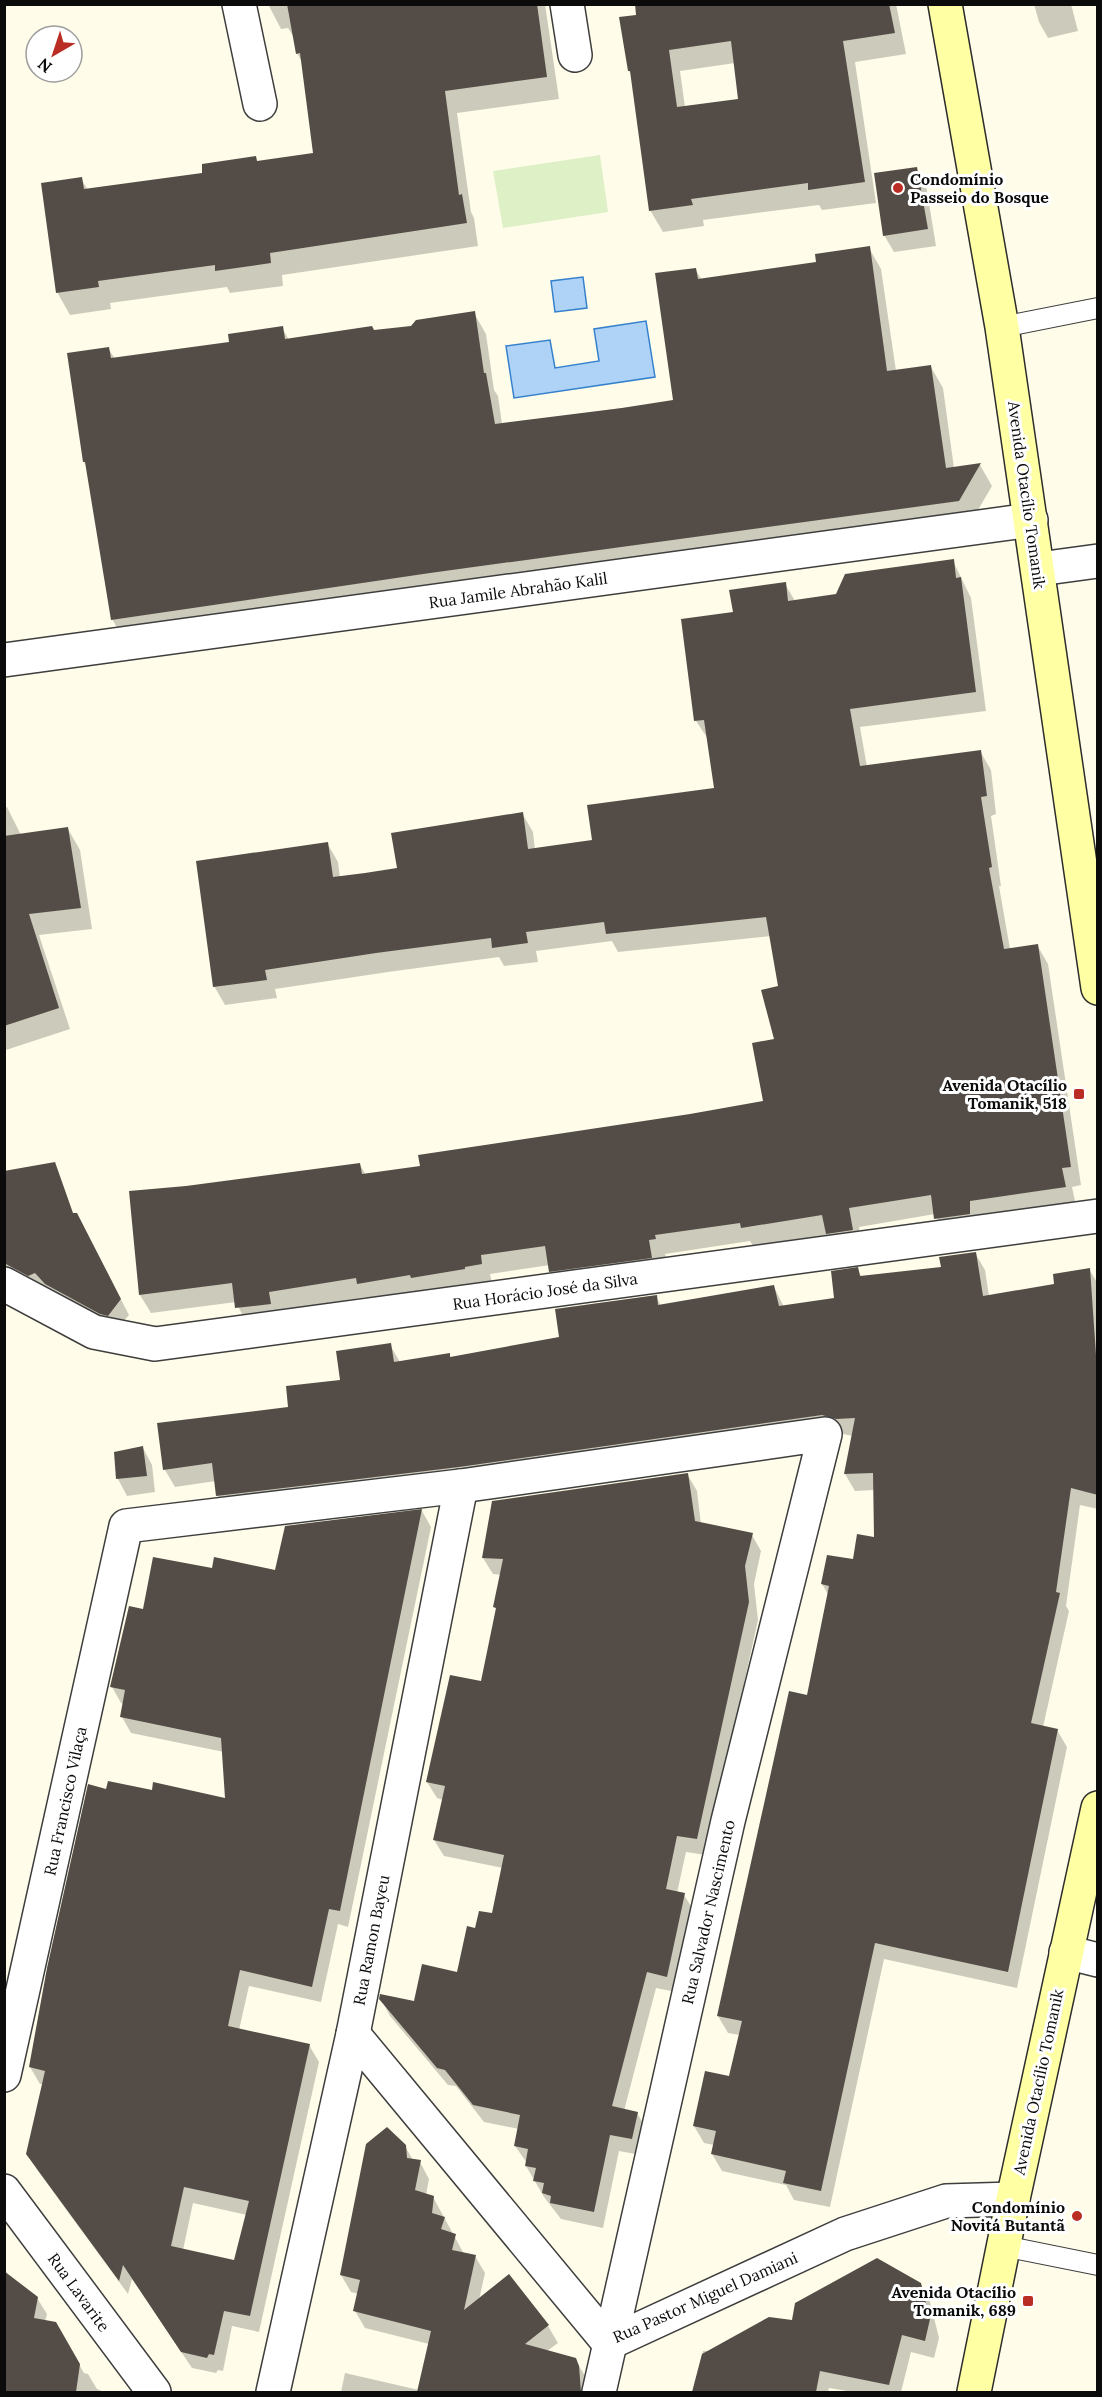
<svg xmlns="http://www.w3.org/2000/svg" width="1102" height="2397" font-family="Lora,serif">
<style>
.pitch{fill:#ddf0c6}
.water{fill:#aed3f6;stroke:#3580cd;stroke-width:1.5}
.shadow{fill:#0003;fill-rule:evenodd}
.building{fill:#544d47;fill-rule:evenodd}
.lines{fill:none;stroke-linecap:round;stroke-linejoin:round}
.lane-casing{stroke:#3e3e3e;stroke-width:22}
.street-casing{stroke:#3e3e3e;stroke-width:36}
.secondary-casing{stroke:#2d2d2d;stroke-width:36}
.lane{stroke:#fff;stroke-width:20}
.street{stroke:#fff;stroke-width:33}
.secondary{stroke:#ffffa4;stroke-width:33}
.poi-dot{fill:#ba2d24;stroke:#fff;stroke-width:2}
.labels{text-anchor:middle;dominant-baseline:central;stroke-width:6;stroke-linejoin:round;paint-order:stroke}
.poi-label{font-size:16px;font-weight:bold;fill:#0b0b0b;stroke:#fff;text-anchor:end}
.street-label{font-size:16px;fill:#0b0b0b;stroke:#fff}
</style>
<rect width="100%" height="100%" fill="#fffde9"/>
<path class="pitch" d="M600 155 608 212 503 228 493 171Z"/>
<g class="water">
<path d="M583 277 587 308 555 312 551 281Z"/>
<path d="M646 321 655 377 514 398 506 346 550 340 555 368 599 361 594 329Z"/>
</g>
<g class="shadow">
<path d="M268 4H545L559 99 457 113 471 212 474 218 478 246 282 275 283 286 230 293 227 287 110 303 111 309 70 315 57 292 81 179 88 190 204 174 255 158 258 162 315 154 302 62 297 53 295 39 288 28 281 29Z"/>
<path d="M636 4H896L906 54 855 62 876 203 822 210 819 205 703 220 704 226 663 232 650 210 632 75 629 71 638 16ZM735 63 740 100 685 107 680 71Z"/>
<path d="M1034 4H1071L1078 31 1048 38 1039 22Z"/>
<path d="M916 169 926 185 936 246 894 252 884 235Z"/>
<path d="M869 248 881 269 896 371 931 367 943 388 954 468 980 465 992 486 971 522 125 641 112 619 88 468 84 462 108 348 115 359 231 344 282 328 289 340 412 327 474 313 486 334 494 390 498 396 502 424 675 401 695 269 702 280 818 264Z"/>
<path d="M953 561 971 598 986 711 860 727 867 767 980 751 991 770 996 814 991 816 1001 886H999L1010 949 1037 945 1048 964 1081 1185 1072 1187 1076 1206 946 1238 935 1214 859 1227 862 1249 838 1252 828 1235 753 1246 750 1241 665 1254 666 1258 659 1259 661 1276 561 1290 551 1271 550 1265 490 1274 492 1283 369 1302 366 1297 279 1311 248 1326 236 1302 151 1313 140 1295 186 1188 360 1165 366 1175 422 1167 764 1102 776 1041 780 988 771 936 618 952 612 941 536 951 538 962 504 966 499 957 388 972 275 989 277 998 225 1005 214 986 327 843 338 862 340 878 398 869 522 813 533 832 535 850 594 841 715 789 708 739 696 721 734 614 785 584 795 601 837 595Z"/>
<path d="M7 807 21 835 68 829 80 850 92 929 39 935 70 1029 6 1050 4 808Z"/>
<path d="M4 1183 85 1230 129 1315 116 1330 4 1275Z"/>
<path d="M975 1253 985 1270 989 1296 1056 1285 1089 1269 1098 1284V1509L1080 1505 1066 1606 1069 1611 1043 1727 1057 1730 1067 1747 1017 1988 884 1959 830 2207 794 2200 786 2185 722 2171 712 2154 714 2145 704 2143 694 2126 731 2078 740 2035 728 2033 718 2016 808 1697 829 1596 822 1584 854 1560 876 1538 875 1490 855 1491 845 1474 853 1436 833 1432 228 1513 218 1496 216 1481 175 1487 165 1470 159 1424 290 1408 341 1381 390 1345 400 1362 449 1355 451 1358 561 1338 656 1296 661 1306 774 1287 784 1307 836 1299 858 1269 862 1278 942 1268Z"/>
<path d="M143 1448 152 1465 155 1492 127 1496 118 1479 116 1453Z"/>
<path d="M687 1474 697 1491 701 1524 752 1535 761 1551 754 1584 758 1620 706 1855 686 1852 677 1893 684 1895 694 1911 676 1992 656 1988 624 2111 637 2113 647 2130 641 2155 619 2151 603 2228 561 2219 544 2197 526 2166 527 2163 515 2146 519 2129 484 2122 456 2086 448 2085 390 2016 381 1999 415 2003 458 1973 476 1930 493 1915 503 1868 444 1856 434 1840 443 1800 437 1798 427 1782 482 1683 497 1611 495 1607 502 1575 493 1574 483 1558Z"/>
<path d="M422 1511 431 1527 348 1927 338 1924 321 2002 249 1986 239 2030 309 2045 319 2062 259 2332 232 2326 223 2371 218 2370 216 2373 192 2368 132 2279 128 2294 38 2171 28 2154 43 2084H40L30 2067 107 1791 153 1792 227 1800 224 1752 131 1733 122 1717 124 1704 121 1703 112 1687 144 1611 213 1570 276 1571ZM193 2203 247 2215 235 2262 183 2250Z"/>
<path d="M405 2146 413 2160 420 2162 429 2179 426 2195 433 2197 464 2254 475 2256 485 2273 479 2300 508 2276 548 2326 558 2343 547 2351 575 2359 585 2376 588 2392H341L345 2373 419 2390 429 2344 365 2328 355 2311 359 2294 351 2292 341 2275Z"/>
<path d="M4 2275 37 2298 47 2314 45 2322 55 2324 84 2373 88 2374 97 2389 104 2392H4Z"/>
<path d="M920 2284 930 2302 939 2338 934 2358 911 2352 901 2392H853L829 2388 828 2392H693L703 2351H710L793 2322Z"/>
</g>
<g class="building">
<path d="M287 4H537L547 77 445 91 459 195 462 194 467 223 270 253 271 263 215 271V265L98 281 99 287 56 293 41 183 82 177 84 189 202 173V164L256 156 257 161 313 153 300 53 296 54Z"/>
<path d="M635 4H889L895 33 843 41 865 182 808 190V183L691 199 693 205 649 211 630 71H628L619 17 636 15ZM731 41 738 99 677 107 669 50Z"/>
<path d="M917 167 928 229 883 236 874 173Z"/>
<path d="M870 246 887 371 931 365 946 468 981 463 959 501 430 573 111 620 85 462H83L67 353 109 347 111 358 229 342 228 334 283 326 285 339 372 326 374 330 411 326 416 320 475 311 484 373H486L495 424 622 408 673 400 655 273 696 268 698 279 816 262 815 254Z"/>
<path d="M954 559 956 578 961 577 976 692 850 709 860 766 981 750 987 796 981 797 992 867 989 868 1004 949 1038 944 1071 1167 1062 1168 1066 1187 970 1201V1214L934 1219 931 1195 849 1208 853 1230 826 1234 822 1215 741 1228 740 1223 655 1235 656 1239 649 1240 652 1258 549 1272 545 1246 481 1255 482 1264 465 1267V1269L411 1278 410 1275 357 1284 356 1278 269 1292 271 1304 235 1308 232 1283 139 1295 129 1191 186 1186 360 1163 362 1174 420 1166 418 1155 690 1114 763 1101 752 1043 774 1039 761 990 778 986 766 917 606 934 604 922 526 932 528 943 492 948 491 938 376 953 265 970 267 980 213 987 196 861 328 842 333 877 365 873 397 868 391 833 523 812 528 849 592 840 587 805 714 788 704 720 694 721 681 619 733 612 729 590 786 582 788 601 836 594 845 574Z"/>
<path d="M68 827 81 908 29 914 59 1008 4 1026V836Z"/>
<path d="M55 1162 73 1213H77L121 1299 108 1316 100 1314 45 1284 35 1273 28 1276 4 1263V1171Z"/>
<path d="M976 1252 983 1296 1054 1284 1053 1274 1090 1268 1098 1384V1495L1071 1488 1056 1592 1060 1593 1031 1723 1058 1729 1008 1972 875 1943 821 2191 783 2183 786 2171 711 2154 716 2131 693 2126 705 2071 729 2076 742 2021 717 2016 789 1691 807 1695 829 1586 821 1584 827 1555 853 1559 857 1534 874 1537 873 1473 844 1474 855 1418 836 1419 822 1415 459 1467 216 1496 212 1463 163 1470 157 1423 288 1407 286 1386 340 1380 336 1351 391 1343 394 1362 450 1353V1357L559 1337 555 1309 657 1295 658 1305 774 1285 779 1306 834 1298 831 1271 858 1267 860 1276 941 1267 939 1257Z"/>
<path d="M143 1446 147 1476 116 1479 114 1452Z"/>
<path d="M688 1473 695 1521 753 1533 745 1566 749 1602 697 1839 677 1836 666 1889 685 1893 667 1977 647 1972 612 2106 638 2112 632 2139 610 2135 594 2212 550 2203 551 2196 542 2193 544 2183 533 2181 536 2168 525 2166 528 2149 514 2146 520 2115 473 2105 445 2070 437 2068 379 1999 380 1994 414 2001 422 1964 457 1972 467 1926 475 1928 479 1911 492 1913 504 1855 433 1840 445 1786 426 1782 450 1675 481 1681 496 1608 493 1607 503 1559 482 1558 492 1501Z"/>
<path d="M422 1509 340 1911 329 1909 312 1987 240 1970 228 2026 310 2044 250 2316 224 2311 214 2355 209 2354 207 2358 181 2352 123 2265 119 2281 26 2154 45 2071 29 2067 47 1968 88 1784 106 1789 108 1781 152 1790 153 1782 225 1798 221 1738 120 1717 125 1690 110 1687 129 1606 143 1609 153 1557 212 1568 214 1557 275 1570 285 1526ZM184 2187 249 2201 234 2260 171 2246Z"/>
<path d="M387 2127 406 2145 407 2158 421 2160 415 2190 434 2196 432 2213 445 2217 441 2229 456 2234 452 2250 476 2255 464 2310 509 2274 549 2325 525 2344 576 2358 579 2366 581 2392H417L431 2331 353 2311 360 2280 340 2275 366 2144Z"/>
<path d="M877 2258 921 2283 930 2319 925 2341 902 2335 889 2385 820 2371 816 2392H692L702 2354 769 2317 792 2320 795 2303Z"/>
<path d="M4 2271 38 2297 34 2318 56 2322 80 2364 76 2392H4Z"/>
</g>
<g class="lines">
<defs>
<g id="lane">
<path d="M1002 327 1098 308"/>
<path d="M1004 2246 1098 2265"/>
</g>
<g id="street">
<path d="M239 4 260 104"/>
<path d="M567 4 575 55"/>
<path d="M1039 569 1098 561"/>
<path d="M4 660 1031 520"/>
<path d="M4 1284 94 1332 155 1344 1098 1216"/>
<path d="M1066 1952 1098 1960"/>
<path d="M353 2034 609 2343 845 2234 946 2201 1013 2199"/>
<path d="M4 2075 126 1526 461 1486 825 1434 728 1821 599 2392"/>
<path d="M4 2191 154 2392"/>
<path d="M273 2392 353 2034 461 1486"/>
</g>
<g id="secondary">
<path d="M945 4 1002 327 1098 988"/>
<path d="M974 2392 1013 2199 1098 1808"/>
</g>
</defs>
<use href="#lane" class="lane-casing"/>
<use href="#street" class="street-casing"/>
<use href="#secondary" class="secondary-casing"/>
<use href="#lane" class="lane"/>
<use href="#street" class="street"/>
<use href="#secondary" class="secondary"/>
</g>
<g class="poi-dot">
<circle cx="898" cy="188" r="6"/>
<rect x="1073" y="1088" width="12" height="12" rx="3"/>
<circle cx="1077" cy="2216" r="6"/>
<rect x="1022" y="2295" width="12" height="12" rx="3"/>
</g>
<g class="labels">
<g class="poi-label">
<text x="910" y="179" text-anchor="start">Condomínio<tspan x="910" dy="18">Passeio do Bosque</tspan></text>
<text x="1067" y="1085">Avenida Otacílio<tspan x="1067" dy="18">Tomanik, 518</tspan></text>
<text x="1065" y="2207">Condomínio<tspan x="1065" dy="18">Novitá Butantã</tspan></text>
<text x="1016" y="2292">Avenida Otacílio<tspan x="1016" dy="18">Tomanik, 689</tspan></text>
</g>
<g class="street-label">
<text transform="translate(1027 495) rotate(82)">Avenida Otacílio Tomanik</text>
<text transform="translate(518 590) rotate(-8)">Rua Jamile Abrahão Kalil</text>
<text transform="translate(545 1291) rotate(-8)">Rua Horácio José da Silva</text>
<text transform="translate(65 1801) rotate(-78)">Rua Francisco Vilaça</text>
<text transform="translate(708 1912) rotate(-77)">Rua Salvador Nascimento</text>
<text transform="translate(371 1940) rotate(-79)">Rua Ramon Bayeu</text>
<text transform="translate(1038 2082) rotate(-78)">Avenida Otacílio Tomanik</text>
<text transform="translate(79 2292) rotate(54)">Rua Lavarite</text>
<text transform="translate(705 2297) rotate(-24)">Rua Pastor Miguel Damiani</text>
</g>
</g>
<rect width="1102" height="2397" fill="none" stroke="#0b0b0b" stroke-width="12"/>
<g transform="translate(54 54) rotate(219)"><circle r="28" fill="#ffffff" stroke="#9d9d9d" stroke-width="1.5"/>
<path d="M0-4.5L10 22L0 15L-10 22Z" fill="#ba2d24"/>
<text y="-9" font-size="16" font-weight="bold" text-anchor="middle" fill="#0b0b0b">N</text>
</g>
</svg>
